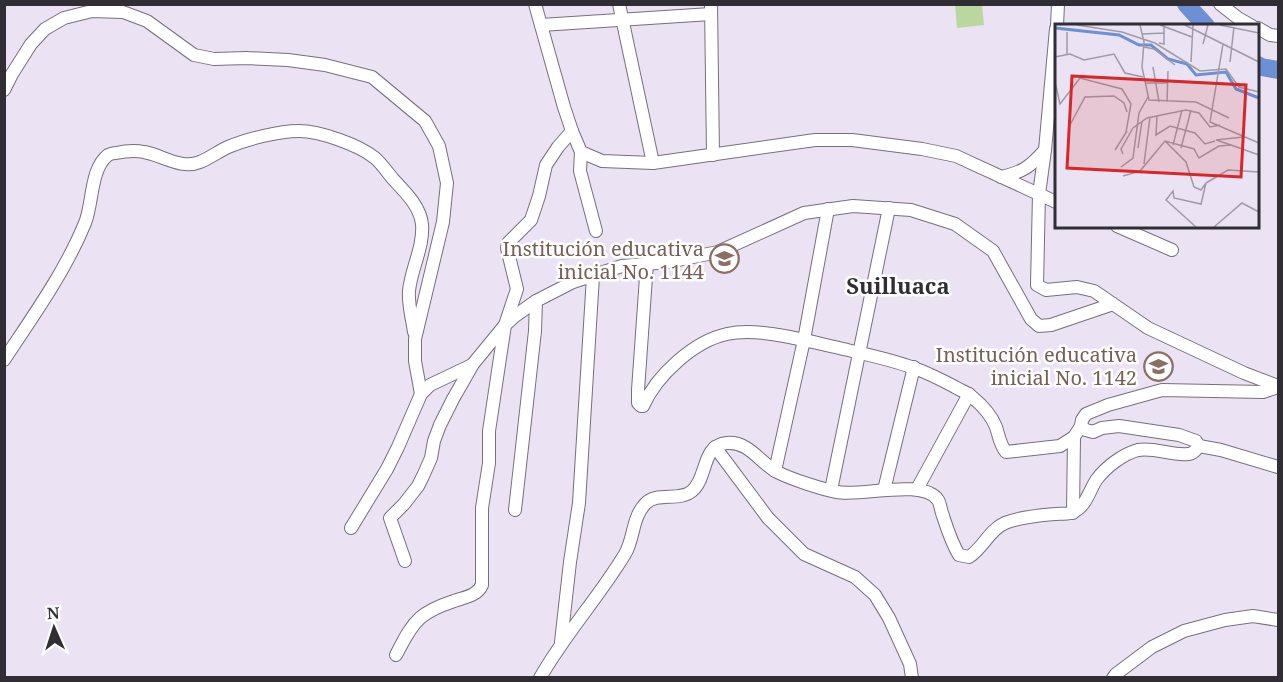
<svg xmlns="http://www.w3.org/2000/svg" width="1283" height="682" font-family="'Noto Serif',serif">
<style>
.green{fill:#bad7a0}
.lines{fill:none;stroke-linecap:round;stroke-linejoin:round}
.river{stroke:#6c90d4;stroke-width:18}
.minor-casing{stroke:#766f7e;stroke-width:14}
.minor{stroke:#fff;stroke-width:12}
.labels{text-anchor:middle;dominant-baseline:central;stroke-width:5;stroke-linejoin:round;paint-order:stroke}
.education-label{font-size:20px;fill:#785e54;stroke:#fff;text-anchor:end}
.quarter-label{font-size:22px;font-weight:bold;fill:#302d34;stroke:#fff}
.inset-river{fill:none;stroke:#6c90d4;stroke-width:3}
.inset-road{fill:none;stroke:#a09aa7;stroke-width:1.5}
.view{fill:#d62828;fill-opacity:0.15;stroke:#d62828;stroke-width:3}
.inset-edge{fill:none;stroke:#302d34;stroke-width:3}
</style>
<rect width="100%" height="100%" fill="#ebe3f3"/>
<path class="green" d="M955 5H982L984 25 957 28Z"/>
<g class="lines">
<g class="river">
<path d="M1186 4 1206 26"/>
<path d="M1258 65 1261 67 1278 70"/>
</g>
<defs>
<g id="minor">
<path d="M535 4 564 107 572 131 581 152 602 161 653 163 815 140H852L922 149 956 156 1056 202"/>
<path d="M619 4 653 163"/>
<path d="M711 4 713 155"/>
<path d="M1220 4 1238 18 1252 26"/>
<path d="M541 25 711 14"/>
<path d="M1057 26 1058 4"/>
<path d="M1258 28 1270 35 1278 36"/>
<path d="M1056 29 1045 150 1039 194 1037 285 1046 290 1077 287 1094 291 1148 328 1244 373 1278 386"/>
<path d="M4 90 12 74 31 44 45 29 64 18 92 11 123 12 147 21 194 55 214 59 246 58 288 60 325 65 372 77 425 121 439 146 447 183 443 222 415 339V361L421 394"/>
<path d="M581 152 580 171 596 231"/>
<path d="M1001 177C1023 172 1030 167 1045 150"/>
<path d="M1117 226 1172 250"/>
<path d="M647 263 638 390V403L641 406H643C657 375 694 341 727 334 759 327 807 341 839 348 864 354 890 359 914 368 928 373 942 380 955 387 960 390 966 392 971 396 982 405 991 414 996 427 999 436 1000 445 1006 452L1060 446 1074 437 1081 426"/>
<path d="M4 360C33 316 65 272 85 223 93 204 90 169 108 155 110 154 114 153 116 153 125 151 135 150 144 152 162 155 181 170 200 162 210 158 219 151 228 147 247 139 279 131 299 131 320 131 359 145 375 158 382 164 387 172 393 179 405 192 420 206 422 224 424 247 411 269 409 291 408 305 412 318 414 332"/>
<path d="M1199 446 1221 450 1278 467"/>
<path d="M715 447 768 518 804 554 855 577 875 595 889 618 910 664 912 678"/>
<path d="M775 471 804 340 828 209"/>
<path d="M917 489 969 394"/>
<path d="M831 490 889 208"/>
<path d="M884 490 914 367"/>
<path d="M515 510 535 331 536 301"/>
<path d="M1073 513 1074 437"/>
<path d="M351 528 387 469 398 447 421 394 430 385 472 365"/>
<path d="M405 561 390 518 404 504 418 486 423 476 431 458 434 441 440 425 453 399 473 364 505 325 515 316 536 301 573 282 622 266 668 262 718 252 804 213 853 206 911 210 955 224 993 251 1031 319 1039 326 1051 325 1113 304"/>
<path d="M561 642 570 562 579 503 593 276"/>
<path d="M396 655C403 642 409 628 420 618 429 610 442 605 454 601 465 597 477 596 482 585V508L489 463V431L505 325 517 289 507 248 508 243 531 220 539 196 546 165 558 147 572 131"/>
<path d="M540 678C565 634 599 597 625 554 634 539 632 518 645 504 657 491 679 502 692 491 708 478 701 445 727 443 749 441 760 463 777 472 791 479 821 489 837 492 861 497 923 478 938 500 940 503 941 510 942 513 947 528 951 542 959 555L969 557C984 547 989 530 1005 523 1017 518 1042 515 1055 514 1061 513 1069 515 1073 512 1087 506 1089 490 1097 479 1106 467 1123 454 1138 450 1154 447 1173 456 1188 454 1193 454 1196 450 1199 446L1196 441 1179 435 1119 426 1102 428 1093 432 1086 430 1081 426 1082 420 1086 414 1108 405 1162 390 1263 392 1278 387"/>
<path d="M1113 678 1116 674 1152 647 1184 631 1225 620 1253 616 1278 620"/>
</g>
</defs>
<use href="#minor" class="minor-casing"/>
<use href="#minor" class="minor"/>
</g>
<defs>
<symbol id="school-ring" viewBox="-11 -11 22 22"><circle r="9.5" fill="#fff" stroke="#8d6e63" stroke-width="1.5"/><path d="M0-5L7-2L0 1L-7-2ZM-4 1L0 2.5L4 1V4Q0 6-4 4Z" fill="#8d6e63"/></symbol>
</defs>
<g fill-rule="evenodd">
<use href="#school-ring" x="708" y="242" width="33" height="33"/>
<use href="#school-ring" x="1142" y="350" width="33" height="33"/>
</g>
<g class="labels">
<g class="education-label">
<text x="704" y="248">Institución educativa<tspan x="704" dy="23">inicial No. 1144</tspan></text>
<text x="1137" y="354">Institución educativa<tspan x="1137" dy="23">inicial No. 1142</tspan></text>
</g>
<g class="quarter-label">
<text x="898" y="285">Suilluaca</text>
</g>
</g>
<g transform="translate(1055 24)">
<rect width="204" height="204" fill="#ebe3f3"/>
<path class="inset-river" d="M0 4 64 11 84 21H96L113 35 132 40 141 51 171 48 181 65 204 74"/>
<path class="inset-road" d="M22 1 67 8 100 19 145 47 171 45 184 63 204 68M85 1 89 18 87 43 94 76 141 78 174 94M105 1 137 13M130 1 204 38M165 1 204 9M12 8V30M87 10 109 9M104 19 109 20V1M148 20 153 1M168 20 155 98 204 119M89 23 99 25 120 41M0 33 15 30 29 36 59 30 70 49 88 53M136 38 138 1M175 38 179 3M98 43 104 78M0 58 5 80 25 54 67 65 76 80 71 108M90 59H113M112 78 113 47M102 92 101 111 115 102 140 109 150 120 160 117M15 101 30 73 59 72 69 79 72 88M110 117 131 138 139 163 146 166 151 159 146 180 119 174 118 167 111 176 141 203M118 121 127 86M176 121 204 131M83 124 87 97M126 124 136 86M60 126 72 107M68 130 66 125 78 104 92 94 131 86 144 89 155 103 165 101M89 140 95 93M66 143 78 134 84 89 93 73M68 152 85 147 110 117 139 125 144 134 164 122 176 121 161 116 188 113M151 159 173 146 204 148M159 203 187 179 204 188"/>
<path class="view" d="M17 52 191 61 186 153 12 144Z"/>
<rect width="204" height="204" class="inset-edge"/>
</g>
<rect width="1283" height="682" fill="none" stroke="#302d34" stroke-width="12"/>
<g transform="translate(54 628) rotate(357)" stroke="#ffffff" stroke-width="4.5" paint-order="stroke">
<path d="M0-4.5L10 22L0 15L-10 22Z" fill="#302d34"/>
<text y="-9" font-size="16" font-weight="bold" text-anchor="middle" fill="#302d34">N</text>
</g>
</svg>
